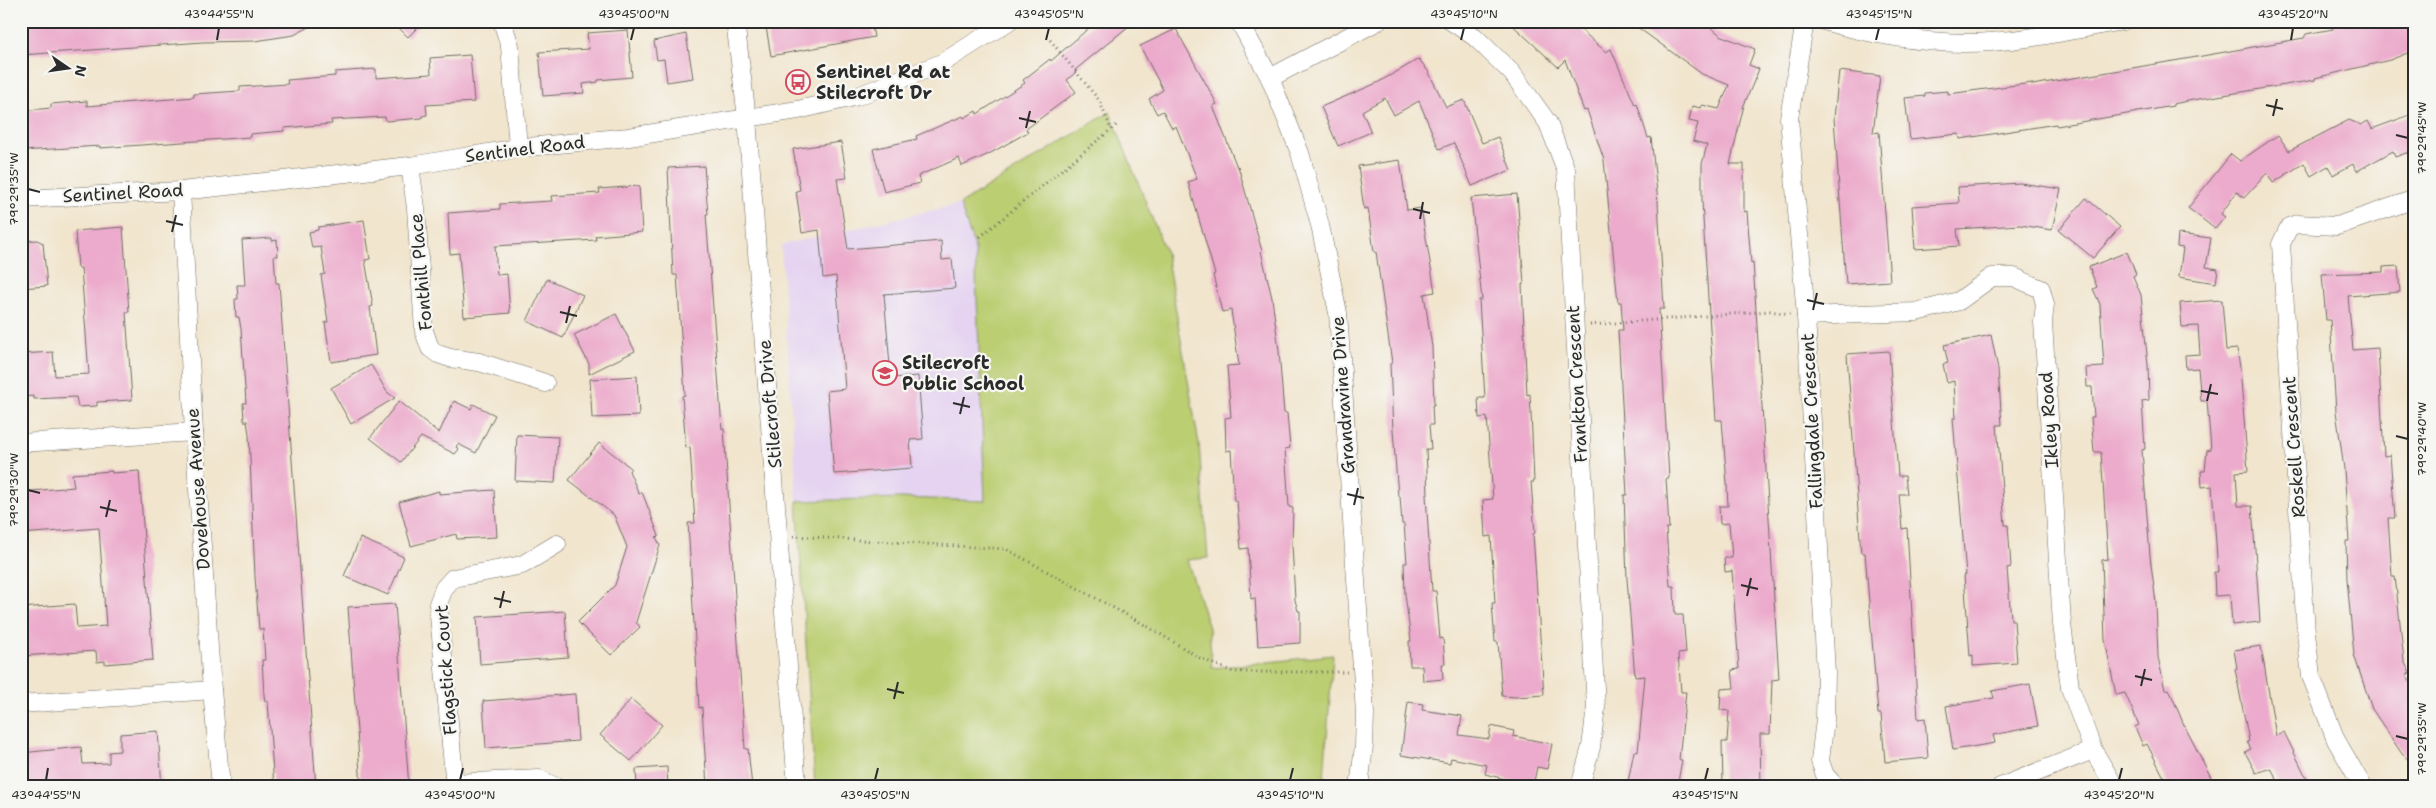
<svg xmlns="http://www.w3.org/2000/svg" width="2436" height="808" font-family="'Shantell Sans',sans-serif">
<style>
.built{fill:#e5d3f1}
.green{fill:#bbce72;stroke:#737c4e}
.building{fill:#ecabcc}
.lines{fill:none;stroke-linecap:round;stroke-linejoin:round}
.minor-casing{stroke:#706c64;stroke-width:19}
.path{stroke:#706c64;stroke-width:3;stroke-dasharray:1 4;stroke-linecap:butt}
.minor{stroke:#fff;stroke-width:18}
.ticks{fill:none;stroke:#2b2b2b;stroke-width:2}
.labels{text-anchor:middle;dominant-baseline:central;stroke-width:4.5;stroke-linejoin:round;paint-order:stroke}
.poi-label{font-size:18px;font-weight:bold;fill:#2b2b2b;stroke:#f6f6f2;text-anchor:start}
.street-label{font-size:18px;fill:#2b2b2b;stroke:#f6f6f2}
.neatline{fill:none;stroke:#2b2b2b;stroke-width:2}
.ticks-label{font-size:12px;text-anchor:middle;fill:#2b2b2b}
</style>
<rect width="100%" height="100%" fill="#f6f6f2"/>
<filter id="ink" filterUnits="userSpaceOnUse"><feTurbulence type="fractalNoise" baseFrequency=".02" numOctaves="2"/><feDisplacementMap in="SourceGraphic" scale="10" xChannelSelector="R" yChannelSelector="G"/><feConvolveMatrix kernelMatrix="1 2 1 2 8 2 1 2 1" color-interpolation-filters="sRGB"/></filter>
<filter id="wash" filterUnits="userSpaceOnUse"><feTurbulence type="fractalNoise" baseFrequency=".0096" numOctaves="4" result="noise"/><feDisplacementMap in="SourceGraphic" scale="20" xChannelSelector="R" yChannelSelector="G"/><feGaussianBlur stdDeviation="1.12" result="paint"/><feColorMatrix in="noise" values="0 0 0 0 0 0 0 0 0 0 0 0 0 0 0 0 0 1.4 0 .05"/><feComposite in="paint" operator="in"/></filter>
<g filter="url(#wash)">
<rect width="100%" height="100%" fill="#f1e5cd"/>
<path class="built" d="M960 204 975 249 985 501 902 498 797 501 781 245Z"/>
<path class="green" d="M1110 112 1166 253 1199 444 1208 558 1187 560 1209 628 1212 668 1333 655 1324 778 1321 787H815L797 501 902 498 985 501 975 249 960 204Z"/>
<g id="blocks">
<g class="building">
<path d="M21 21H321L294 35 255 41 203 42 21 55Z"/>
<path d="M392 21H424L408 37Z"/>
<path d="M765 21H871L874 37 771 56Z"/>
<path d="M1097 21H1135L1075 70 1076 72 1067 80 1076 92 1026 129 1028 132 989 154 962 166 959 158 918 176 920 183 884 192 873 149 917 139 916 136 963 116 964 118 976 111 977 114 1025 83 1023 80 1050 59 1051 61Z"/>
<path d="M1508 21H1571L1606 52 1611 49 1635 105 1637 104 1648 138 1651 137 1658 202 1664 309H1659L1669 478H1666L1669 528H1666L1670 586H1674L1675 615H1683L1686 653 1678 654 1681 692H1686L1679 760H1682L1677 787H1627L1634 751 1638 752 1645 676 1635 677 1627 579 1624 495H1627L1618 330H1623L1621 302H1618L1604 160 1587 110 1584 111 1565 60 1558 67Z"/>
<path d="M1629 21H1702L1722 36 1755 49 1749 65 1759 69 1744 105 1730 164H1744V212L1747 211 1751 263 1753 262 1779 679 1772 680 1770 734H1760L1761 787H1723L1722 742H1727L1729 711 1720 710 1721 689 1734 688 1732 670 1739 669 1732 571 1725 572 1724 558H1732L1729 523 1720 524 1719 506H1728L1727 484 1722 420H1716L1710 329 1702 202V164L1707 145 1693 141 1698 123 1689 121 1692 106 1701 108 1702 105 1719 109 1729 85 1702 74Z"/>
<path d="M2348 21H2415V50L2390 60 2315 78V80L2193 100 2173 104V106L2057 126 2056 124 1960 139 1959 134 1910 139 1905 98 1925 96V93L1948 91V94L2032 83V85L2191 58 2304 38 2306 34 2333 29 2332 24Z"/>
<path d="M1176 29 1217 104 1213 106 1237 167 1238 166 1262 251H1261L1272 298 1279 351 1284 413H1287L1290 448 1285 449 1289 507 1293 508 1292 545 1295 600 1298 611H1300V643L1258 646 1255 598 1251 599 1248 548 1241 549 1237 501H1234L1231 450 1226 451 1225 418 1231 417 1227 366 1239 365 1231 310 1222 312 1213 275 1215 274 1188 182 1197 179 1176 126 1172 128 1163 111 1157 114 1149 99 1163 90 1140 46Z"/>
<path d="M628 30 632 77 598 80V82L583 84 584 93 543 96 539 52 589 49 587 33Z"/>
<path d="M686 34 693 78 667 82 664 59 657 60 654 41Z"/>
<path d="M470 55 474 102 426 105 427 115 422 116V118L386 121 385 117 331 120 332 124 284 128V131L250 134V137L237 138 100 148V146L21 151V111L51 108V104L87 101V106L194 97V94L240 91V87L288 84 287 80 335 76V72L376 69V78L431 74 430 58Z"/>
<path d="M1419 59 1428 71 1446 107 1464 100 1482 143 1498 137 1511 170 1472 186 1454 143 1439 149 1419 101 1394 115 1385 98 1362 111 1371 132 1338 146 1321 107 1377 83Z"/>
<path d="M1839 71 1880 76 1873 133 1879 132 1890 281 1846 284 1834 118Z"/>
<path d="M2415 113V150L2395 157 2393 151 2357 171 2353 164 2333 175 2328 166 2311 176 2304 163 2273 183 2267 173 2244 198 2237 192 2221 214 2225 217 2215 229 2188 208 2231 154 2240 161 2278 135 2289 151 2349 120 2361 125 2368 121 2372 129Z"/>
<path d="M841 142 847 178 837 179 848 249 941 241 942 260 952 259 955 288 884 294 891 378 918 376 923 439 910 440 912 468 834 474 827 391 845 389 836 276 823 278 819 230 802 233 796 191 800 190 793 149Z"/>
<path d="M1400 160 1407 210 1421 208 1435 292 1424 294 1432 347 1434 405H1432L1433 425H1429L1431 449H1426L1428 495H1426L1432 591H1436L1440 639 1443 638 1445 664H1442L1443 679 1423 681 1422 666H1410L1409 641H1411L1405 594 1404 563H1407L1404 524H1402L1400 496H1398L1393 430 1390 364 1392 363 1376 252H1374L1368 208 1364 209 1358 166Z"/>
<path d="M704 166 708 214H706L722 429H724L745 749H748L752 787H707L702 707 699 708 688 523H695L690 447 686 448 682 396 685 395 677 275H673L668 168Z"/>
<path d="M2020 183 2061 189 2052 230 2020 225 1957 229 1959 246 1915 249 1912 206 1959 203 1958 187Z"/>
<path d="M639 186 642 232 595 236 596 240 495 246 497 275 507 274 510 313 464 317 459 253 450 254 448 213 500 209V204L552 201 551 196 600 193 599 189Z"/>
<path d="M1517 194 1524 284H1522L1527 395 1530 394 1532 434 1534 482H1531L1535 533 1533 534 1544 695 1516 697 1502 696 1498 642H1495L1492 603H1495L1491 536 1485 537 1483 500 1493 499 1487 417 1479 418 1478 398H1485L1479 300H1482L1471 198Z"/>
<path d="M2086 198 2120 227 2093 258 2059 230Z"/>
<path d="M364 220 370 259 365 260 373 306 370 307 376 355 331 362 325 322H328L321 275 325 274 321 247 312 248 309 232 318 230V227Z"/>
<path d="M123 227 129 312H126L132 400 97 402V406L78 407 76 397 34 399V396L21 397V354L53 352 55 376 89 374 81 268H78L75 231Z"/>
<path d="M2178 234 2211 238 2206 267 2218 269 2216 283 2179 277 2183 248 2177 247Z"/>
<path d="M272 238V241L277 240 278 256H274L276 283H279L316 787H274L268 701H265L264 695 262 660H265L263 629H259L255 577 249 434 247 421H244L243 403H246L241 329 239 317H236L235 299H238L237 285H245L242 240Z"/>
<path d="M37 240 43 243 47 286 21 288V241Z"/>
<path d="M2127 252 2136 274 2133 276 2141 295 2148 365 2149 400 2142 401 2145 449 2142 450 2150 556 2156 603 2158 657 2165 690 2169 689 2184 725 2216 787H2169L2147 744 2143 746 2135 727 2139 725 2125 693 2116 695 2105 640 2102 560 2108 559 2101 452H2094L2091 417H2094L2092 387H2087L2086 368 2104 367 2100 304 2093 289 2097 287 2089 267Z"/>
<path d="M2398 266 2400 292 2348 296 2353 350 2378 348 2384 456 2390 455 2395 518H2388L2392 576H2395L2404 661 2410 673 2406 675 2415 687V766L2402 754 2372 709 2354 655 2347 579 2346 541H2349L2344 469 2336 411 2330 320H2326L2322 274 2383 272V267Z"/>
<path d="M547 279 583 295 563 338 527 321Z"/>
<path d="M2222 300 2226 350 2237 349 2240 367 2248 471 2236 472 2238 506H2252L2260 622 2232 625 2230 595 2215 596 2214 572H2218L2212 486 2202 487 2201 471H2205L2207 450 2211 449 2207 401H2201L2198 368 2186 369 2185 355 2200 354 2198 326 2182 327 2180 303Z"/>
<path d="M616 314 635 351 589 374V364L574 335Z"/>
<path d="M1991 335 1998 369 2002 425H1997L2001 476 2005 525H2008L2011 567 2007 568 2011 620H2014L2017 663 1973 666V655L1970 656 1964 575H1966L1953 418H1956L1954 381 1947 383 1943 364 1948 363 1944 345Z"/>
<path d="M1889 351 1898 476H1905L1907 494H1899L1902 529 1907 528 1918 719 1925 718 1928 758 1885 762 1881 714H1878L1865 553H1861L1847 354Z"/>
<path d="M371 365 387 392 395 398 351 424 331 388Z"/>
<path d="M637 376 639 416 592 418 590 379Z"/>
<path d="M399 401 439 433 454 401 471 409 473 404 495 415 476 453 458 444 456 447 459 449 455 454 421 437 401 462 370 438Z"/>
<path d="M517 435 558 437 555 483 515 481Z"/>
<path d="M599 443 631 468 629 471 639 494 642 492 659 536 656 537 660 545 636 622 640 627 611 655 578 622 615 585 627 547 614 515 569 480Z"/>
<path d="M112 471V473L139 471 153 660 105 664V661L97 662 96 651 21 656V608L75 604 77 628 106 626 99 528 21 534V492L74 487 72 474Z"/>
<path d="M494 490 497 537 457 539 456 534 411 546 399 502 439 491V494Z"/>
<path d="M360 538 404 557 388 595 344 576Z"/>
<path d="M395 604 409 787H361L348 607Z"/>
<path d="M565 611 568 657 480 664 477 617Z"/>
<path d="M2261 646 2276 736 2284 732 2311 787H2281L2271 768 2256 773 2245 752 2251 749 2247 742 2249 741 2235 669 2237 668 2234 650Z"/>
<path d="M2030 684 2038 726 1993 735 1995 743 1953 750 1946 706 1994 698 1992 691Z"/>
<path d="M575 694 578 741 486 748 483 701Z"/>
<path d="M631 699 662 725 631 761 600 735Z"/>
<path d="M1408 702 1423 704 1422 710 1462 716 1459 735 1489 739 1491 726 1514 731 1513 736 1552 744 1547 769 1537 767 1533 786 1485 774 1487 765 1451 758 1450 763 1401 755Z"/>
<path d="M158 731 162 787H21V753L81 747 83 764 109 763V752L120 751V734Z"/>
<path d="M667 767 668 787H637L636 769Z"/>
</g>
</g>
</g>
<g filter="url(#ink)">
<use href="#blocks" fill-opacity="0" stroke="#706c64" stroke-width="1"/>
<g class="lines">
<defs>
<g id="minor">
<path d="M502 21 510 46 518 148"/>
<path d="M735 21 747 118 797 787"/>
<path d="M1239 21 1270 78 1300 153 1320 225 1338 313 1365 713 1364 746 1359 787"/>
<path d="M1451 21 1475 37 1512 73 1548 123 1566 170 1596 707 1591 747 1580 787"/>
<path d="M1805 21 1789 118 1806 316 1826 673 1825 719 1820 761 1825 775 1836 787"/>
<path d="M1824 21C1869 34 1917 42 1964 43 2017 43 2071 30 2123 21"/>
<path d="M1909 21 1911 39"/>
<path d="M1270 78 1378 21"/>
<path d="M410 166 416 208 424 331 430 348 438 354 450 358 479 362 545 383"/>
<path d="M181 191 194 432 212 690 221 787"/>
<path d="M21 199 181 191 410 166 518 148 629 137 798 110 858 96 942 63 1009 21"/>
<path d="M1806 316 1916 312 1959 301 1992 277H2014L2041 289 2045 304 2043 322 2062 624 2070 688 2093 750 2115 787"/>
<path d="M21 443 194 432"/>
<path d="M21 704 212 690"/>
<path d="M454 783 539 779 556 787"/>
<path d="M455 787 438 604 444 588 453 578 522 565 557 544"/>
<path d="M2000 787 2093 750"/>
<path d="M2363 787 2336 740 2311 676 2306 633 2281 244 2289 227 2297 224 2337 226 2415 199"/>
</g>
</defs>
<use href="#minor" class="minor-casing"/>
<g class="path">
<path d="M1050 40 1099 100 1111 129"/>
<path d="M980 237 1119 123"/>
<path d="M1590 325 1770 311 1790 314"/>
<path d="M793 536 1006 549 1145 625 1200 658 1233 672H1347"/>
</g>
<use href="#minor" class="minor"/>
</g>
</g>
<path class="ticks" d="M217 40 219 28M631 40 634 28M1046 40 1049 28M1461 40 1464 28M1876 40 1879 28M2291 40 2293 28M2266 105 2283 109M2273 116 2277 99M1019 118 1036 122M1026 128 1030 111M2396 135 2408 138M28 189 40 192M1413 209 1430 213M1420 219 1423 202M166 221 183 225M172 232 176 215M1807 300 1824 304M1813 310 1817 293M560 312 577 316M566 323 570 306M2201 391 2218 394M2207 401 2211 384M953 403 970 407M960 414 964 397M2396 436 2408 439M28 490 40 493M1347 494 1364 498M1354 505 1358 488M100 507 117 511M106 517 110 500M1741 585 1758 589M1747 596 1751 578M494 598 511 602M500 608 504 591M2135 676 2152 680M2141 686 2145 669M887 689 904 693M894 699 898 682M2396 736 2408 739M46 780 48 768M460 780 463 768M875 780 878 768M1290 780 1293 768M1705 780 1708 768M2119 780 2122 768"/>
<defs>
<symbol id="bus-ring" viewBox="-11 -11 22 22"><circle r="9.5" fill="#f6f6f2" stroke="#d1495b" stroke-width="1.5"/><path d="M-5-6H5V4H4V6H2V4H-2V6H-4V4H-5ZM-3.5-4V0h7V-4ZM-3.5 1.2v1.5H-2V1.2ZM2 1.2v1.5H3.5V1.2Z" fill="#d1495b"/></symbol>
<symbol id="school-ring" viewBox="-11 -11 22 22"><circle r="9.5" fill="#f6f6f2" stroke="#d1495b" stroke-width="1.5"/><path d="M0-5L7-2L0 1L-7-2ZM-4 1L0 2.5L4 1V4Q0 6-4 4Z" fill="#d1495b"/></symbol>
</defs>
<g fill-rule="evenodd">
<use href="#bus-ring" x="784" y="68" width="28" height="28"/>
<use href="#school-ring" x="871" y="359" width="28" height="28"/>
</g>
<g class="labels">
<g class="poi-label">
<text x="816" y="72">Sentinel Rd at<tspan x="816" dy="21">Stilecroft Dr</tspan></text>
<text x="902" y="363">Stilecroft<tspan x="902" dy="21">Public School</tspan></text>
</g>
<g class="street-label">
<text transform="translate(525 149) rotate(-7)">Sentinel Road</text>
<text transform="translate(123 193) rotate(-3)">Sentinel Road</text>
<text transform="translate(421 272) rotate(-95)">Fonthill Place</text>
<text transform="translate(1577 384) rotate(-93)">Frankton Crescent</text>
<text transform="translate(1343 395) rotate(-94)">Grandravine Drive</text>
<text transform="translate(770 404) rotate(-95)">Stilecroft Drive</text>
<text transform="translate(2049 420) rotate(-94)">Ikley Road</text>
<text transform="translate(1812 421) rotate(-93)">Fallingdale Crescent</text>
<text transform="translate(2294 447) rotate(-94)">Roskell Crescent</text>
<text transform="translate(198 489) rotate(-94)">Dovehouse Avenue</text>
<text transform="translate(446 670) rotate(-94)">Flagstick Court</text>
</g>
</g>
<rect width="2436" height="808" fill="none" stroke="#f6f6f2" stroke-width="55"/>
<g transform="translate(68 68) rotate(103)" stroke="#f6f6f2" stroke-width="4" paint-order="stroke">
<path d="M0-4L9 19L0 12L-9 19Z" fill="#2b2b2b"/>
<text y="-8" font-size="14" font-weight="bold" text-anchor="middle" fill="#2b2b2b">N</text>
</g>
<rect x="28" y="28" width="2380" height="752" class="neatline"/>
<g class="ticks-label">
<text x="219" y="18">43°44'55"N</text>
<text x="634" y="18">43°45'00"N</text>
<text x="1049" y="18">43°45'05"N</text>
<text x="1464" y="18">43°45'10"N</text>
<text x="1879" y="18">43°45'15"N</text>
<text x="2293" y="18">43°45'20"N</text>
<text transform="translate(2422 138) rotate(-90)" y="4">79°29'45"W</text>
<text transform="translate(14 189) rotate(-90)" y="4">79°29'35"W</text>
<text transform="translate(2422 439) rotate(-90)" y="4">79°29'40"W</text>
<text transform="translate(14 490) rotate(-90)" y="4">79°29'30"W</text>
<text transform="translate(2422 739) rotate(-90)" y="4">79°29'35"W</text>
<text x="46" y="799">43°44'55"N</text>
<text x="460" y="799">43°45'00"N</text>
<text x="875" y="799">43°45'05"N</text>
<text x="1290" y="799">43°45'10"N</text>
<text x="1705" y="799">43°45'15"N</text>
<text x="2119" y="799">43°45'20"N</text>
</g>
</svg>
